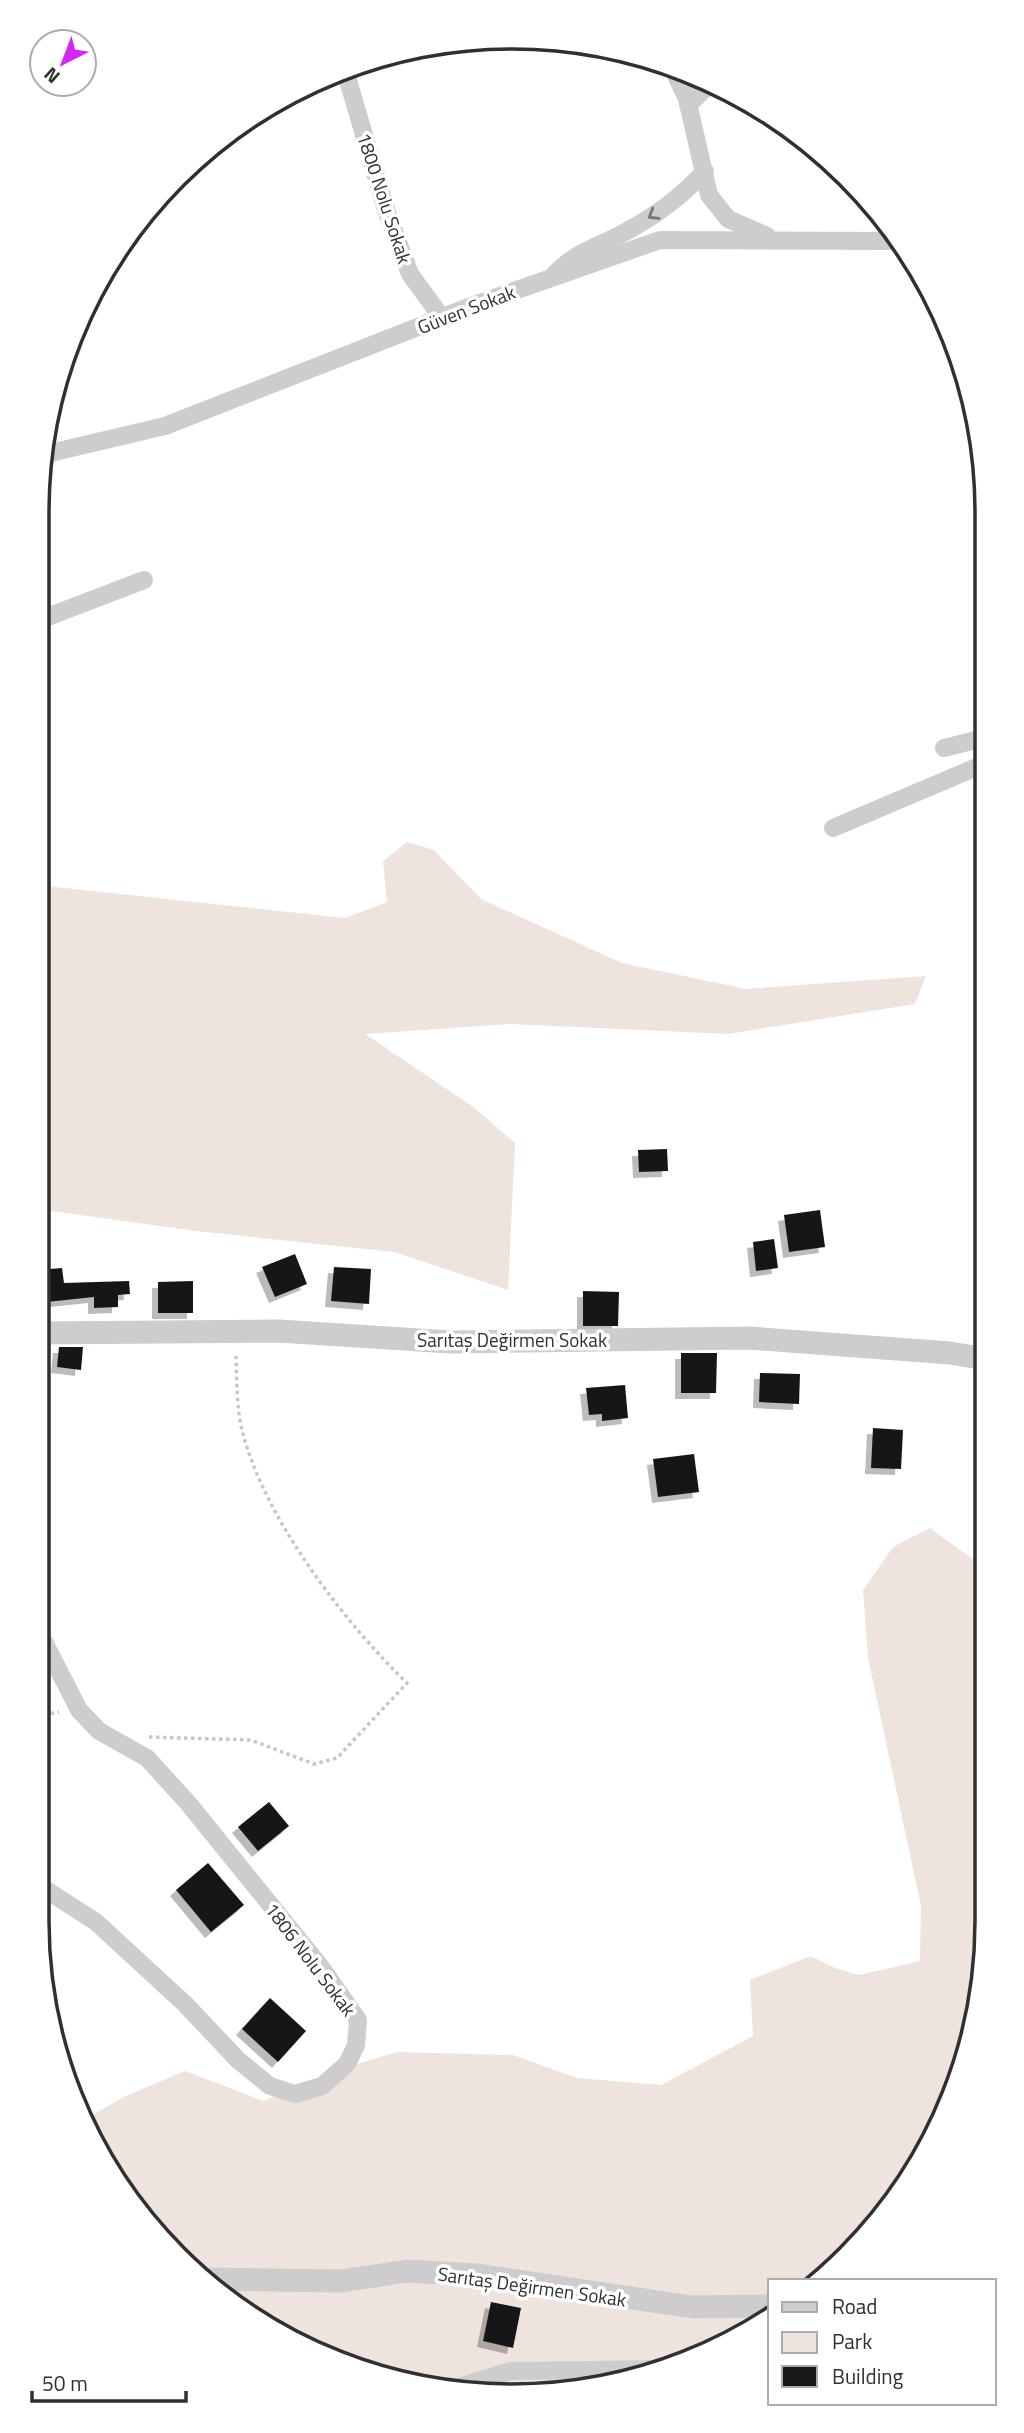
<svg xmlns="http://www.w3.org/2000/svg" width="1024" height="2433" font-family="'Titillium Web',sans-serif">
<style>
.green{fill:#eee4dd}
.building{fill:#171717;filter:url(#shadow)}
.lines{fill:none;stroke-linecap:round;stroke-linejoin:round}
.path{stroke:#c7c7c7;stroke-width:3.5;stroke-dasharray:3.5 3.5;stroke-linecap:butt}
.minor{stroke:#cdcdcd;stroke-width:18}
.tertiary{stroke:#cdcdcd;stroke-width:23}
.oneway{stroke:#777}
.labels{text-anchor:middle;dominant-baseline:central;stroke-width:7;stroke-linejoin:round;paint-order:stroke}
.street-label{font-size:19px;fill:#303030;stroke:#fff}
.rim{fill:none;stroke:#303030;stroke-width:3.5}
</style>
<defs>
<filter id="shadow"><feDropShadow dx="-6" dy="6" stdDeviation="0" flood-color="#0004"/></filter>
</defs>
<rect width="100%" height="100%" fill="#fff"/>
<g class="green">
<path d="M407 842 434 850 481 899 622 963 746 989 926 976 915 1004 728 1034 510 1024 365 1034 472 1106 515 1143 508 1290 394 1252 196 1231 37 1209V885L345 918 387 902 383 861Z"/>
<path d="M930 1528 986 1569 987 1921 962 2073 889 2211 814 2281H770V2319L694 2360 605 2387 450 2392 360 2371 275 2333 154 2234 100 2158 83 2120 126 2096 185 2071 264 2101 334 2071 397 2052 513 2055 577 2078 661 2085 753 2036 750 1980 811 1956 835 1968 859 1975 920 1961 921 1906 868 1658 863 1590 893 1547Z"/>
</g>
<g class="building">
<path d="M667 1149 668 1171 639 1172 638 1150Z"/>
<path d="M820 1210 825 1247 789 1252 784 1215Z"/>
<path d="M774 1239 778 1268 756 1271 753 1242Z"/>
<path d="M295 1254 307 1284 275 1297 262 1267Z"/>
<path d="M334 1267 371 1269 369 1304 331 1301Z"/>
<path d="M62 1268 64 1283 129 1281 130 1294 118 1295V1307L94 1308V1297L37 1303V1270Z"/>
<path d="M193 1281V1313H158V1282Z"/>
<path d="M583 1291 619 1292 618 1326H583Z"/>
<path d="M59 1347H83L81 1370 57 1367Z"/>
<path d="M681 1353H717L716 1393H681Z"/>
<path d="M760 1373 800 1374 799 1404 759 1402Z"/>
<path d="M625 1385 628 1418 602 1421V1414L589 1415 586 1388Z"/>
<path d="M873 1428 903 1430 901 1469 871 1468Z"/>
<path d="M694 1454 699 1492 658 1497 653 1459Z"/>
<path d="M269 1802 289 1826 258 1851 238 1827Z"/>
<path d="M208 1863 244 1905 211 1932 176 1890Z"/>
<path d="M270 1998 306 2031 278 2062 242 2029Z"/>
<path d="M491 2302 521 2308 513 2348 483 2341Z"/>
</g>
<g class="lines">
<g class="path">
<path d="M37 1716 59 1712"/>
<path d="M149 1737 251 1740 314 1764 337 1758 407 1683C344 1622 266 1520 243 1434 236 1409 237 1380 236 1354"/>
</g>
<g class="minor">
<path d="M671 65 687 99 709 195 728 219 767 236"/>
<path d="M345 70 386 210 410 274 442 318"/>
<path d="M688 105 710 84"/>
<path d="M553 276C575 251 599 247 627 231 657 215 682 196 705 171"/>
<path d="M46 454 165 426 474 305 660 240 898 241"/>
<path d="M37 621 144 580"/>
<path d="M944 748 984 738"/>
<path d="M833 828 984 764"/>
<path d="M37 1628 79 1710 99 1731 147 1758 188 1803 320 1966 358 2020 356 2045 347 2064 322 2086 295 2094 270 2086 238 2060 185 2004 96 1922 37 1884"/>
<path d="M446 2391 510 2371 665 2369"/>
</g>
<g class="tertiary">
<path d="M37 1333 279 1331 450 1342 749 1338 950 1353 986 1359"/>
<path d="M210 2279 341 2281 407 2271 477 2275 692 2307 770 2306"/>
</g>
</g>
<defs><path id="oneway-chevron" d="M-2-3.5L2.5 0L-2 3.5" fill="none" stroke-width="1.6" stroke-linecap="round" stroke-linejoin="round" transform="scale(1.75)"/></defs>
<use class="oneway" href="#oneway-chevron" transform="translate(653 215) rotate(149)"/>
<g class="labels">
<g class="street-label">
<text transform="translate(385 198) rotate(72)">1800 Nolu Sokak</text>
<text transform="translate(466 309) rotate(-21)">Güven Sokak</text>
<text x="512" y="1339">Sarıtaş Değirmen Sokak</text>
<text transform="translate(311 1959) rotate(53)">1806 Nolu Sokak</text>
<text transform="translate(532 2286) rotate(8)">Sarıtaş Değirmen Sokak</text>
</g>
</g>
<path d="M0 0H1024V2433H0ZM512 49H512A463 463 0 0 1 975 512V1921A463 463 0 0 1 512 2384H512A463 463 0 0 1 49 1921V512A463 463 0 0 1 512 49Z" fill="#fff" fill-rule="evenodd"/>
<path class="rim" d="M512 49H512A463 463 0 0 1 975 512V1921A463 463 0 0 1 512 2384H512A463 463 0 0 1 49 1921V512A463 463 0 0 1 512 49Z"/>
<rect x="768" y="2279" width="228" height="126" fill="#ffffff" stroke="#acacac" stroke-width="2"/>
<rect x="782" y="2302" width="35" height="10" fill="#cdcdcd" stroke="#acacac" stroke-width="2"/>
<text x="832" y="2314" font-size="21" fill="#303030">Road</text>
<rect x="782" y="2332" width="35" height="21" fill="#eee4dd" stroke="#acacac" stroke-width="2"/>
<text x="832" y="2349" font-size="21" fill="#303030">Park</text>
<rect x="782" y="2366" width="35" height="21" fill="#171717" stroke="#acacac" stroke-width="2"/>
<text x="832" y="2384" font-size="21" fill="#303030">Building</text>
<g transform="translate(63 63) rotate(222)"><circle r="33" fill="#ffffff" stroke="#acacac" stroke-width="2"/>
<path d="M0-5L12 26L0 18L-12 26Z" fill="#d426f4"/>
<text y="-10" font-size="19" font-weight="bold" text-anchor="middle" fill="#303030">N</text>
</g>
<path d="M32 2391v10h154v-10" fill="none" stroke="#303030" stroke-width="3.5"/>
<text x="42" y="2391" font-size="21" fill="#303030" stroke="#ffffff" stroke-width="5" paint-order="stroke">50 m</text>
</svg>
